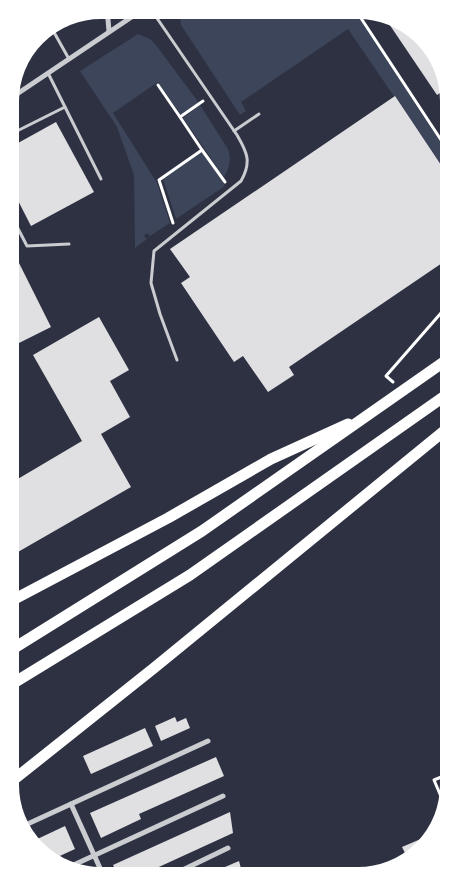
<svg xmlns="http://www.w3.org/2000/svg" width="459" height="886" font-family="'Titillium Web',sans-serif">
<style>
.green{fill:#3c4559}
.building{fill:#e0e0e3}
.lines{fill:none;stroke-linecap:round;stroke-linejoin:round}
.path{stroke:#fff;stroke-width:3}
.service{stroke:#caccd0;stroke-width:3}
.minor{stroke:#caccd0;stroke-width:5}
.trunk{stroke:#fff;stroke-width:11}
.rim{fill:none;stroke:#fff;stroke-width:6}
</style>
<rect width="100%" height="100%" fill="#2d3142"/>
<g class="green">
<path d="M180 8 355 9 447 149V174L348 29 241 102 246 111 240 115 181 25 179 11Z"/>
<path d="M138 34 150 39 156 45 199 103 181 115 158 82 113 113 157 183 170 223 150 236 147 233 144 236 147 239 135 248 134 175 117 127 80 71Z"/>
<path d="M200 105 228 149C232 160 229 168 224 177L183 118Z"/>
<path d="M202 151 225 186 176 219 163 179Z"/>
</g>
<g class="building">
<path d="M381 12 419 31 447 72V88L437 95Z"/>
<path d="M395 96 447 174 448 259 289 367 294 375 268 392 243 356 234 362 181 283 190 277 170 249Z"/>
<path d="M56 122 94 192 31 226 9 183V148Z"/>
<path d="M9 243 51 327 13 346 10 339Z"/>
<path d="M99 317 129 370 110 381 130 417 101 434 131 487 11 556V483L82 441 33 355Z"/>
<path d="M175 717 177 722 186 718 190 728 161 741 155 726Z"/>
<path d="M145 728 153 746 91 774 83 756Z"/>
<path d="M216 757 224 776 139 814 141 819 101 838 90 813Z"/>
<path d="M230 812 233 833 137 877H119L113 865Z"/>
<path d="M65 826 75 849 51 860 40 855 31 842Z"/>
<path d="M434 836 432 842 408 859 402 847 423 838 424 841Z"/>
<path d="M239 861 243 876H206L225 867Z"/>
</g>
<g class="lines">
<g class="path">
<path d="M355 9 447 149"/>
<path d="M158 85 180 117"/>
<path d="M202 150 225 182"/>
<path d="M173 223 159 180 202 150 180 117 203 101"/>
<path d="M393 382 386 376 448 305"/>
<path d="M445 806 434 780 451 773"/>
<path d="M425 839 434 835"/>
</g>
<g class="service">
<path d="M150 8 237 135C247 152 252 162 241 181L154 251 151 283 160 314 177 360"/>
<path d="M51 27 69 59"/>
<path d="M65 107 101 179"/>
<path d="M234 131 259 114"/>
<path d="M9 135 65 107 48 73"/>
<path d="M9 211 27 246 69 244"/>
</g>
<g class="minor">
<path d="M107 8 109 31"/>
<path d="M8 100 145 8"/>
<path d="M71 804 104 877"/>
<path d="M21 827 208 741"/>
<path d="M67 868 223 796"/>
<path d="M168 877 228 848"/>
</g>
<g class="trunk">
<path d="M11 601 168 518 271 459 348 424"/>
<path d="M11 650 202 531 448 359"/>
<path d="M12 684 190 575 449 393"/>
<path d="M12 781 154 668 449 427"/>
</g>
</g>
<path d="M0 0H459V886H0ZM101 16H358A85 85 0 0 1 443 101V785A85 85 0 0 1 358 870H101A85 85 0 0 1 16 785V101A85 85 0 0 1 101 16Z" fill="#fff" fill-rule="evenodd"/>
<path class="rim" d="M101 16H358A85 85 0 0 1 443 101V785A85 85 0 0 1 358 870H101A85 85 0 0 1 16 785V101A85 85 0 0 1 101 16Z"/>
</svg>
